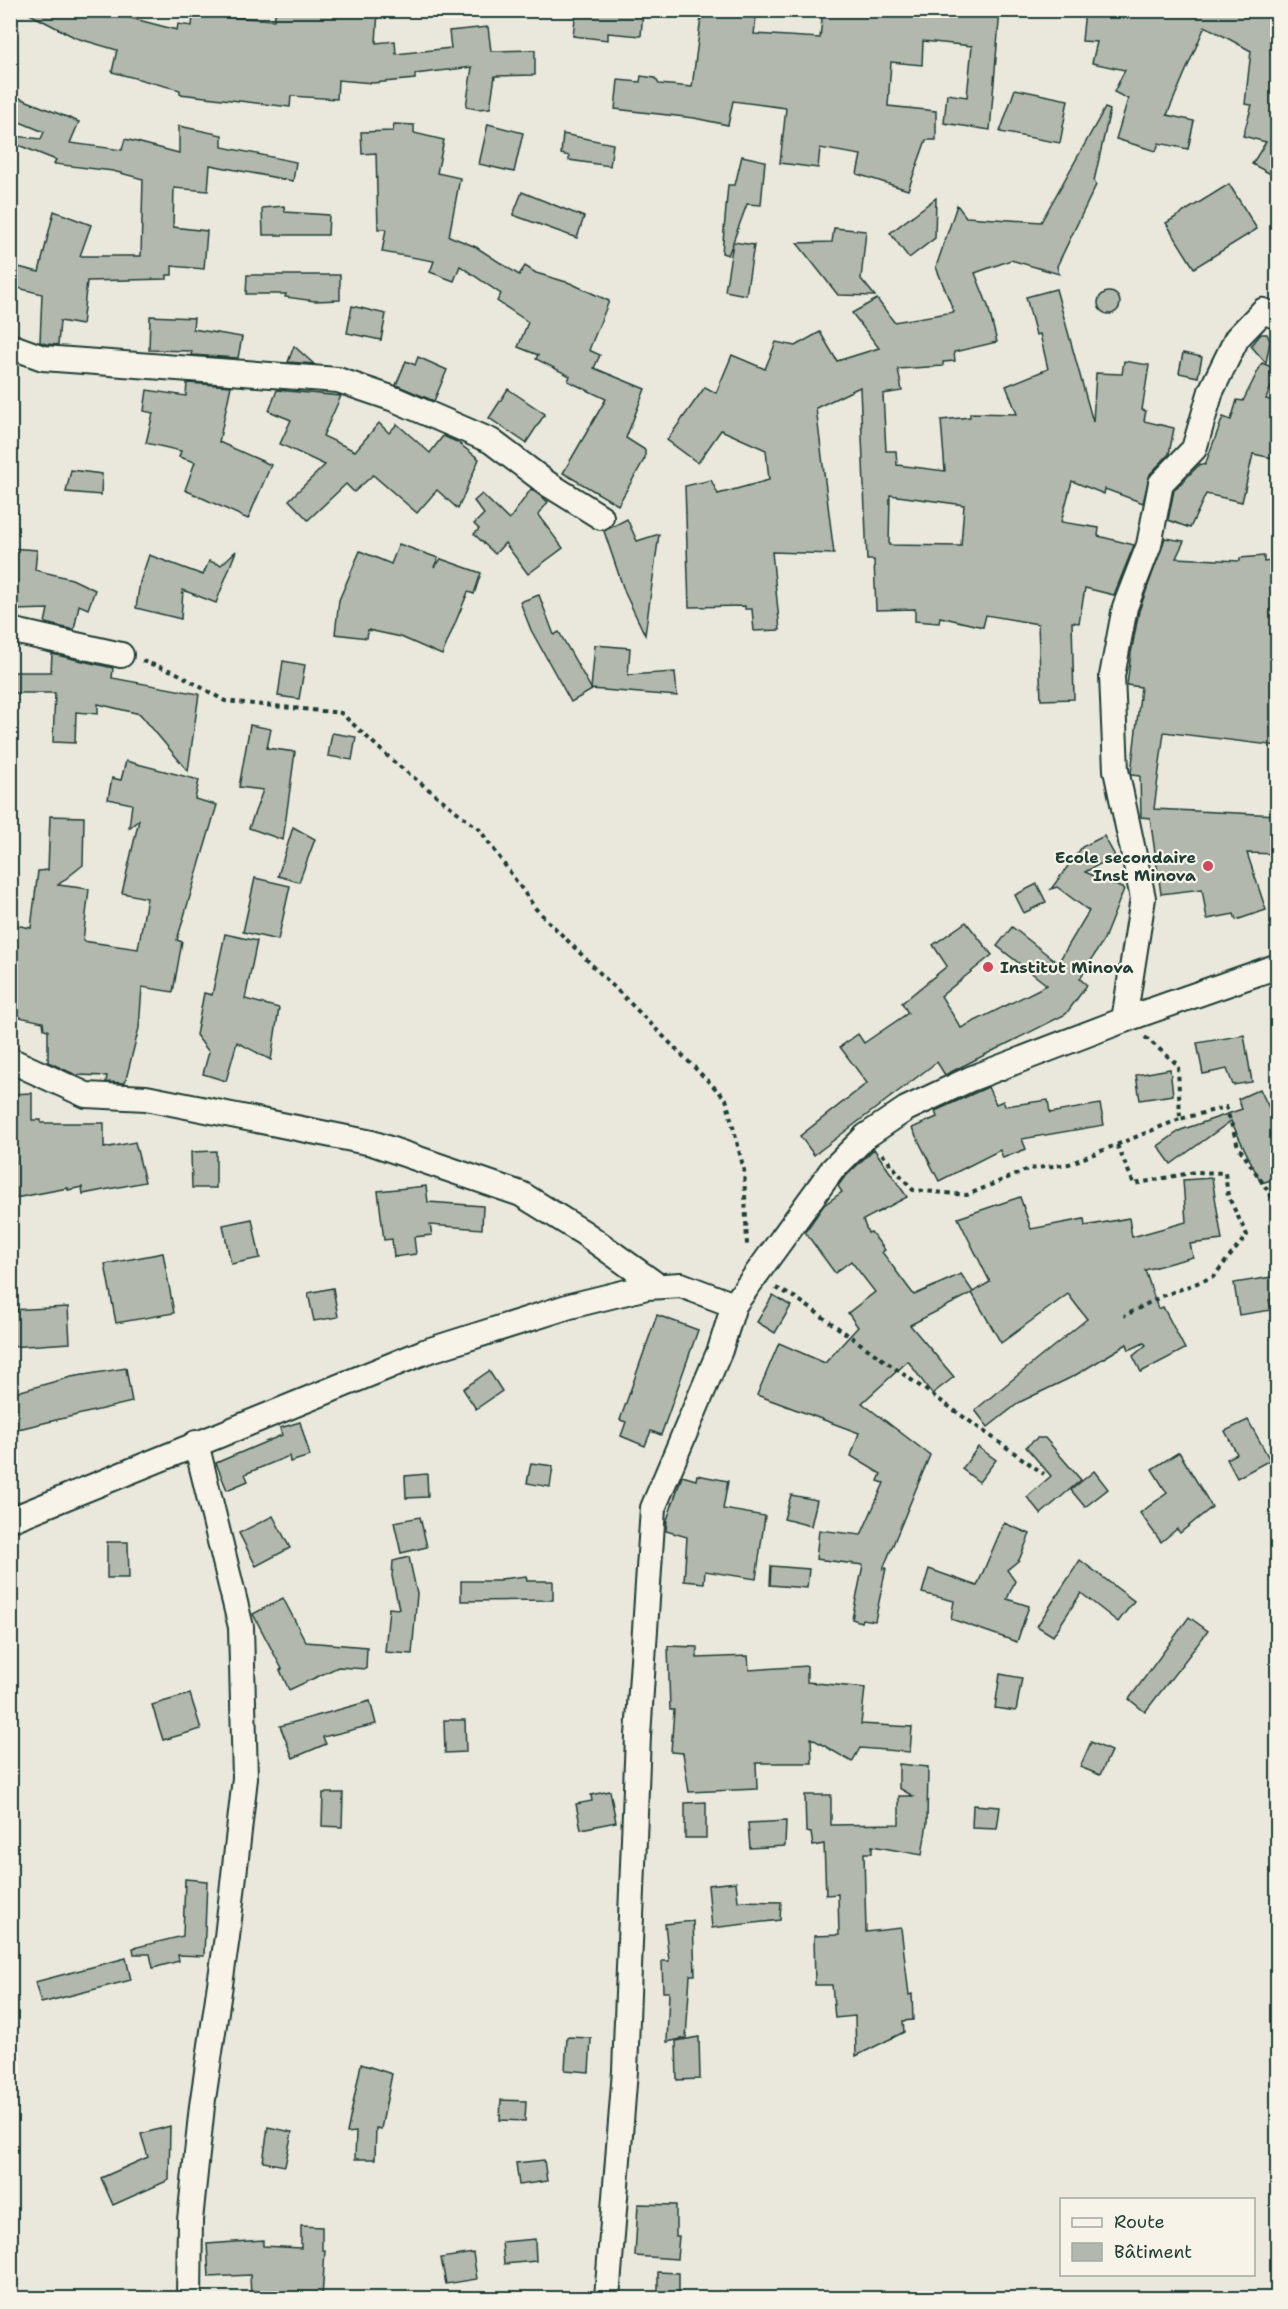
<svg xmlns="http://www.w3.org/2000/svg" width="1288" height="2309" font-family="'Shantell Sans',sans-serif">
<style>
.building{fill:#b2b8ae;stroke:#1f3d34;stroke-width:1.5;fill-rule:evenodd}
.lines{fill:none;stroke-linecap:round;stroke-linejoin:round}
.minor-casing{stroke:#1f3d34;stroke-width:28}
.path{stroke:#1f3d34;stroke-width:4;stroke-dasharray:4.5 4.5;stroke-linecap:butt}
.minor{stroke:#f7f3e8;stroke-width:24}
.poi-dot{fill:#d1495b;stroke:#f7f3e8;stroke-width:2}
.labels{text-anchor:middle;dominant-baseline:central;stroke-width:4.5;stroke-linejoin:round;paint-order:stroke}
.poi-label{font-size:16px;font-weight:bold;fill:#1f3d34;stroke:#f7f3e8;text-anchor:end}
</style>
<rect width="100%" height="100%" fill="#eae8dd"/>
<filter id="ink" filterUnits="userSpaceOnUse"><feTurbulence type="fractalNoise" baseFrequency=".0167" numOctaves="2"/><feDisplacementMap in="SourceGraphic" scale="12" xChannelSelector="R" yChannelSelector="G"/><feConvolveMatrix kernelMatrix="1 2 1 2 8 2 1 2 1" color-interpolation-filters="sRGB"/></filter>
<g filter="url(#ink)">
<g class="building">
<path d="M22 10H100L177 30 178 24 192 26 193 15 274 20 276 10H378L376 43 395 41 396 54 451 48 449 31 488 27 491 51 535 50V75L495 76 490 108 477 109 466 107 472 67 415 74V79L373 83 338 80 337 99 291 96 290 107 180 94V90L112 72 117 50 76 38Z"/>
<path d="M576 10H643L641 36 608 33V40L573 36Z"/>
<path d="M702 10H757L754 34 820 38 823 10H1000L990 130 944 123 947 94 967 97 972 46 923 41 922 65 891 62 888 106 936 111V140H926L908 190 857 174 861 155 820 148 818 168 780 163 786 108 733 101 728 125 694 118 615 109 618 80 640 82 641 76 655 78 659 84 692 87Z"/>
<path d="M1085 10H1278V178L1252 164 1266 142 1243 136 1252 105 1245 104 1251 51 1205 26 1167 115 1194 121 1188 149 1159 143 1156 151 1116 139 1128 99 1114 92 1125 70 1092 63 1097 42 1082 41Z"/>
<path d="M1015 89 1068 100 1060 143 1000 132Z"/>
<path d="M10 94 79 122 70 143 122 150 125 139 179 153V126L222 135V147L296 162 293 181 210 165 208 191 174 188 173 227 207 231 204 269 172 266V275H167V279L87 281 82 325 60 321 58 345 46 344 40 342 42 294 10 286V265L39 272 54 211 91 225 80 256H141L143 179 113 171 54 164 56 160 13 143 15 136 41 139 44 132 10 118Z"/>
<path d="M1105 108 1110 110 1094 181 1096 185 1057 266 1059 274 1011 260 975 273 988 306 997 342 954 352 955 361 943 362V366L898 369 902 391 883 394 886 451H896L897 465 945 471 941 420 970 417V413L1017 414 1006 386 1048 369 1040 334 1036 335 1026 297 1056 289 1093 422 1096 373 1122 374 1124 361 1149 365 1142 410 1146 411 1144 421 1174 428 1169 454 1150 474 1143 503 1105 489 1104 494 1072 481 1061 522 1099 528 1098 536 1134 545 1114 595 1085 588 1079 623 1072 622 1074 699 1041 700 1038 624 986 615 983 627 940 617 939 623 915 621V609L876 610 874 560H867L860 387 816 408 834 554 772 552 780 630 754 631 752 609H745V606L689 607 685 486 711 480 718 494 769 480 766 450 721 430 698 463 667 440 705 387 716 393 732 355 765 369 776 342 795 346 820 332 837 361 879 348 852 313 877 299 894 322 954 312 936 267 957 205 966 217 1041 222ZM890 495 964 505 961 546 889 545Z"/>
<path d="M394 124 414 125V133L444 140 437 173 460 178 449 236 476 247 519 275 525 266 536 273 570 283 609 301 589 350 600 355 594 368 645 389 626 438 645 450V458L618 505 563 473 606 399 568 381 570 376 536 359 538 355 518 347 528 322 497 301 501 294 460 266 454 281 430 272 434 261 382 252 386 229H378L376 153 362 154 361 132 393 131Z"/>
<path d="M488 124 523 133 514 172 479 164Z"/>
<path d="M563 134 613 144 610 166 569 160V156L561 154Z"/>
<path d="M742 156 765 161 761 205 747 204 733 242 754 245 746 295 725 291 733 243 728 255 722 253 728 185H735Z"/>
<path d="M1229 184 1257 229 1194 268 1166 223Z"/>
<path d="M522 192 584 217 577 238 513 215Z"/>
<path d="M936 198 935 238 909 258 890 233Z"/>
<path d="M284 206 285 212 329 215 328 235H263L262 208Z"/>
<path d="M834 228 866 231 861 279 875 296 838 295 797 243 832 242Z"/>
<path d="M247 275H340V300L315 301 285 297 286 294H246Z"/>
<circle cx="1109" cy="303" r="11"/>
<path d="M352 306 386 314 381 340 347 333Z"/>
<path d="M150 316 194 318 193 329 242 337 238 358 191 355 192 351 149 350Z"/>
<path d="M1261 334H1267L1270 341 1266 363 1251 346Z"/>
<path d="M294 346 314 364 288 362Z"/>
<path d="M1183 353 1202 357 1198 377 1179 373Z"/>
<path d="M418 357 447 370 434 401 396 385 406 361 415 365Z"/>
<path d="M1262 363 1278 370 1266 399 1278 402V459L1253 454 1242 502 1206 494 1190 528 1168 520 1174 490 1200 464 1205 465 1223 417 1231 420 1237 400 1243 401Z"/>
<path d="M187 383 231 386 219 442 271 465 248 519 185 490 195 462 179 457 181 451 146 443 153 413 144 411 147 390 186 396Z"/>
<path d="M508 389 545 414 526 443 489 418Z"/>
<path d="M277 390 341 396 323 436 355 451 379 423 389 433 397 424 430 453 443 436 457 442 479 459 458 509 437 490 417 513 373 475 354 492 346 484 308 520 289 500 325 465 280 444 291 420 269 411Z"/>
<path d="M71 470 102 474 101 495 66 492Z"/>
<path d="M531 489 548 502 538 515 563 548 528 574 505 543 495 554 474 534 479 529 474 524 484 514 474 501 482 494 509 520Z"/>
<path d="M627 519 637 541 659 534 645 635 625 593 604 531Z"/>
<path d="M1165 538 1184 541 1176 558 1240 561V558L1264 556V562L1278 560V746L1164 732 1154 809 1278 815V854L1247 853 1266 910 1236 920 1234 914 1207 919 1202 889 1161 894 1150 818 1141 817 1140 776 1132 775 1131 773 1141 687 1127 685 1131 653 1139 611Z"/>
<path d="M399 544 438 558 434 567 441 559 481 573 474 594 468 592 442 655 401 637 368 630 367 638 335 634 339 600 360 551 391 564Z"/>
<path d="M10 548 37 550 35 570 72 579 95 590 88 609 79 605 74 630 45 623 48 609 15 610 14 568 10 567Z"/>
<path d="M236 551 216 603 183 590 181 619 136 608 140 582 149 555 203 575 209 561 221 565Z"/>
<path d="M539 595 554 635 559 632 592 690 571 702 531 630 520 602Z"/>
<path d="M595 645 630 648 628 675 675 672 677 696 591 689Z"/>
<path d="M52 654 113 668 112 678 199 694 188 771 140 714 98 704V714L76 712 75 743 53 742 55 693H13V672H51Z"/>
<path d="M283 661 305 665 299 699 278 696Z"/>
<path d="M250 725 271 729 267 748 295 752 283 840 249 828 263 790 239 787Z"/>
<path d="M332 733 356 737 352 760 328 756Z"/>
<path d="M126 761 199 780 195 799 217 805 177 940 182 942 173 992 142 987 139 1028 125 1083 106 1082 107 1076 76 1075 48 1062V1030L44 1029 43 1022 10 1015V924L31 928 38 871 48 870 50 816 84 817 83 865 58 885 89 889 83 941 138 949 147 898 122 893 139 820 129 828 132 804 108 799 112 778 121 780Z"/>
<path d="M293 827 315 839 299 882 278 876Z"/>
<path d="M1104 836 1115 856 1085 872 1124 889 1104 939 1080 979 1087 985 1066 1014 945 1075 937 1062 814 1155 800 1136 867 1083 840 1047 858 1034 864 1043 908 1013 902 1003 947 966 933 945 966 922 992 955 941 996 961 1028 1047 985 997 946 1012 927 1058 963 1089 911 1057 887 1051 889 1082 847Z"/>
<path d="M255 878 290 886 278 940 243 932Z"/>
<path d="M1037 884 1046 902 1024 913 1015 895Z"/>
<path d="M225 934 257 941 245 999 279 1008 271 1060 237 1042 226 1081 203 1074 209 1052 196 1035 204 993 212 995Z"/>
<path d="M1244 1035 1252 1082 1233 1085 1227 1069 1203 1074 1197 1043Z"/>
<path d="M1170 1069 1173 1095 1140 1100 1136 1075Z"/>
<path d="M988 1087 996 1104 1003 1101 1005 1106 1048 1100 1050 1113 1100 1104 1104 1125 1022 1139 1026 1149 1003 1158 1000 1150 939 1181 912 1128 937 1117 935 1111Z"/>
<path d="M1260 1089 1278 1127V1178L1261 1183 1231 1121 1171 1164 1158 1146 1181 1130 1242 1109 1238 1099Z"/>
<path d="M32 1093V1120H41V1123H104V1148L135 1142 145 1182 83 1194 82 1187 68 1190V1188L10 1199V1094Z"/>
<path d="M874 1149 907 1197 863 1220 868 1233 871 1232 885 1250 882 1252 914 1295 961 1274 973 1292 990 1282 958 1218 1020 1197 1031 1229 1084 1219 1085 1226 1129 1218 1132 1237 1186 1222 1183 1180 1212 1178 1222 1240 1190 1244 1193 1257 1145 1270 1158 1309 1163 1307 1185 1349 1141 1372 1133 1356 1146 1345 1144 1343 1129 1350 1127 1344 1074 1376 1020 1402 988 1427 975 1410 1087 1319 1068 1294 1001 1343 972 1293 910 1325 954 1377 932 1394 908 1361 862 1403 930 1455 883 1569 886 1568 875 1621 862 1619 861 1622 852 1619 863 1565 816 1559 819 1530 861 1535 884 1483 878 1481 881 1474 851 1456 859 1433 757 1395 779 1343 825 1363 858 1327 848 1313 875 1292 851 1261 835 1273 805 1232 824 1205 842 1192 838 1186 843 1179Z"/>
<path d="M216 1151V1188H192L191 1152Z"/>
<path d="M426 1186 428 1202 483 1206 482 1229 430 1225 432 1235 414 1237 416 1254 394 1257 392 1239 384 1240 378 1191Z"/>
<path d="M252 1219 260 1258 231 1264 223 1225Z"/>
<path d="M163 1253 174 1313 116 1323 105 1264Z"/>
<path d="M1278 1276V1297L1269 1300 1272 1310 1239 1315 1234 1283Z"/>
<path d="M333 1288 338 1317 314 1321 308 1293Z"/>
<path d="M773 1295 791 1306 775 1333 757 1322Z"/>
<path d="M68 1307 70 1343 10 1347V1310Z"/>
<path d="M657 1315 698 1330 661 1435 651 1431 645 1446 621 1436 626 1422 620 1420Z"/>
<path d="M126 1368 132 1402 10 1431V1394L71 1377Z"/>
<path d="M489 1371 502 1391 476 1409 463 1389Z"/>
<path d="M1248 1420 1270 1460 1237 1478 1227 1459 1237 1454 1225 1431Z"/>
<path d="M300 1422 310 1456 290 1462 289 1456 245 1474 248 1481 227 1490 216 1463 282 1435 280 1428Z"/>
<path d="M1037 1438H1045L1081 1480 1041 1514 1027 1497 1051 1476 1026 1447Z"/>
<path d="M978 1447 996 1460 979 1482 962 1469Z"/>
<path d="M1179 1452 1212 1507 1180 1533 1177 1529 1161 1542 1140 1513 1167 1493 1152 1469Z"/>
<path d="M531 1463 553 1466 550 1487 527 1483Z"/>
<path d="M1094 1471 1108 1489 1085 1507 1071 1490Z"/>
<path d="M427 1474 428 1497 406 1498 405 1476Z"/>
<path d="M697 1475 728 1481 723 1509 765 1516 756 1579 705 1571 704 1583 684 1581 687 1537 666 1531 667 1520 682 1476 696 1480Z"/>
<path d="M791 1495 817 1500 811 1526 784 1519Z"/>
<path d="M273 1516 290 1548 256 1566 239 1533Z"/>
<path d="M420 1517 427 1547 401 1553 394 1522Z"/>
<path d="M1004 1523 1030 1534 1019 1560 1007 1570 1015 1581 1007 1599 1029 1606 1017 1642 951 1619 954 1601 922 1593 929 1569 977 1586Z"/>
<path d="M107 1542H128L129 1578H107Z"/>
<path d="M409 1557 417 1594 412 1654 385 1652 389 1608 399 1609 392 1576 393 1561Z"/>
<path d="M1080 1560 1134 1601 1118 1622 1081 1593 1053 1636 1037 1626Z"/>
<path d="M771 1566 809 1569 807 1588 770 1585Z"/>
<path d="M526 1576 527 1581H553V1600L461 1601V1581H501V1579Z"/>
<path d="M283 1598 306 1642 367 1647 366 1669 338 1667 289 1690 280 1670 282 1669 253 1614Z"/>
<path d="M1189 1617 1208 1631 1145 1712 1129 1699Z"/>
<path d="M668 1646 697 1647V1658L748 1656 749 1670 807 1666V1682L865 1688 861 1724 912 1727 910 1752 860 1748 852 1762 811 1738 812 1763H756L757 1789 689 1792 683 1753 671 1752 674 1710H670Z"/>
<path d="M1000 1674 1022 1678 1016 1711 995 1708Z"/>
<path d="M190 1694 201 1729 163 1740 152 1705Z"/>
<path d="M370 1701 376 1724 323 1737 326 1744 293 1758 280 1726Z"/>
<path d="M444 1720H465L466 1752 445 1753Z"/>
<path d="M1091 1742 1111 1751 1100 1775 1080 1767Z"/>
<path d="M899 1764 928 1767 927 1823 922 1855 872 1846V1853H864L866 1932 901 1928 909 1995 912 1994 913 2020 903 2021 904 2032 856 2056 855 2016 835 2018 832 1985H815L814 1936 839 1935 838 1894 826 1895 824 1844 813 1846 811 1833 806 1832 805 1795H831V1825L899 1824V1796H913L899 1788Z"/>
<path d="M610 1791 616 1822 581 1829 576 1804 592 1801 591 1795Z"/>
<path d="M323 1793H343L342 1827 322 1826Z"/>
<path d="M706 1802V1838H685V1803Z"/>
<path d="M973 1805 1000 1807 997 1829 972 1828Z"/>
<path d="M786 1821 785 1846 750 1848 748 1823Z"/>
<path d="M185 1879 207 1881 204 1956 178 1955 179 1961 153 1968 150 1954H134L133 1948 183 1936Z"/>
<path d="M736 1882 738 1901 781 1902 780 1920 712 1928 708 1885Z"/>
<path d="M693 1921 695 1975H690L686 2038 667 2042 669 1992H663L662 1961H669L665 1924Z"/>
<path d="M126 1958 131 1980 41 2003 35 1982Z"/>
<path d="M567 2037 591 2038 589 2072 565 2070Z"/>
<path d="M699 2037 700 2079 677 2080 676 2041Z"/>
<path d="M361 2064 392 2074 381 2129 376 2128 375 2159H355L356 2132 347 2133Z"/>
<path d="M501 2100 526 2101 525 2121 500 2120Z"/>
<path d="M170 2126 169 2180 113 2205 101 2178 148 2157 141 2134Z"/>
<path d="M268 2127 292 2132 285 2166 263 2162Z"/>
<path d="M544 2160 547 2181 519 2185 516 2163Z"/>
<path d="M638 2204 676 2205V2236H679L677 2259 635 2256Z"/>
<path d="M301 2226 322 2227V2250H325L322 2298H251L250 2275 209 2277 207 2244 263 2240V2246L301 2248Z"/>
<path d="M535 2239 536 2261 504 2264 502 2242Z"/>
<path d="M473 2253 477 2279 446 2284 441 2258Z"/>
<path d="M658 2272 679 2273V2298H658Z"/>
</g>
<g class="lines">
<defs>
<g id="minor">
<path d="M10 346 43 358 338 380 394 399 491 441 548 484 601 517"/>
<path d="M10 630 121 655"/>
<path d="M1124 1020 1143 898 1116 770 1112 676 1125 607 1149 545 1161 483 1194 449 1211 391 1237 338 1263 311 1278 317"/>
<path d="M10 1060 86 1095 146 1098 372 1143 521 1194 584 1233 658 1286"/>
<path d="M10 1520 424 1352 570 1306 647 1287 681 1285 734 1305"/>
<path d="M189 2298 190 2220 202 2106 227 1937 245 1778 241 1627 196 1443"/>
<path d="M607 2298 625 2071 638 1736 653 1508 720 1350 734 1305 832 1170 866 1136 906 1109 970 1079 1124 1020 1278 966"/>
</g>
</defs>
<use href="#minor" class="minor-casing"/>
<g class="path">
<path d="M142 661 175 672 225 701 341 713 394 762 480 830 536 909 726 1099 744 1170 747 1245"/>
<path d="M1145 1037 1178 1065 1180 1119 1226 1107 1238 1146 1272 1197 1278 1201"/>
<path d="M1117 1145 1134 1184 1195 1172 1225 1173 1228 1196 1247 1235 1213 1277 1160 1297 1124 1316"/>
<path d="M882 1154 913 1190 967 1195 1029 1169 1069 1164 1180 1119"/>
<path d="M776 1288 796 1298 1044 1474"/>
</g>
<use href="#minor" class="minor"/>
</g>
</g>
<g class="poi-dot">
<circle cx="1208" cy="866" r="6"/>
<circle cx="988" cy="967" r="6"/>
</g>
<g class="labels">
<g class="poi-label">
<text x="1196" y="857">Ecole secondaire<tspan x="1196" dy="18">Inst Minova</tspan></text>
<text x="1000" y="967" text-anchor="start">Institut Minova</text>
</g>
</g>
<rect width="1288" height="2309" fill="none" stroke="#f7f3e8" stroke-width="36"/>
<rect x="18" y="18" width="1252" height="2273" fill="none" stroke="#1f3d34" stroke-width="2" filter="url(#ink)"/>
<rect x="1060" y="2198" width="195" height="78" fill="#f7f3e8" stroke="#a1aaa0" stroke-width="1.5"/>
<rect x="1072" y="2218" width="30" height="9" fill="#f7f3e8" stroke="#a1aaa0" stroke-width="1.5"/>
<text x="1114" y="2228" font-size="18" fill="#1f3d34">Route</text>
<rect x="1072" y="2243" width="30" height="18" fill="#b2b8ae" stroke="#a1aaa0" stroke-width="1.5"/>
<text x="1114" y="2258" font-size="18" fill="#1f3d34">Bâtiment</text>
</svg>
